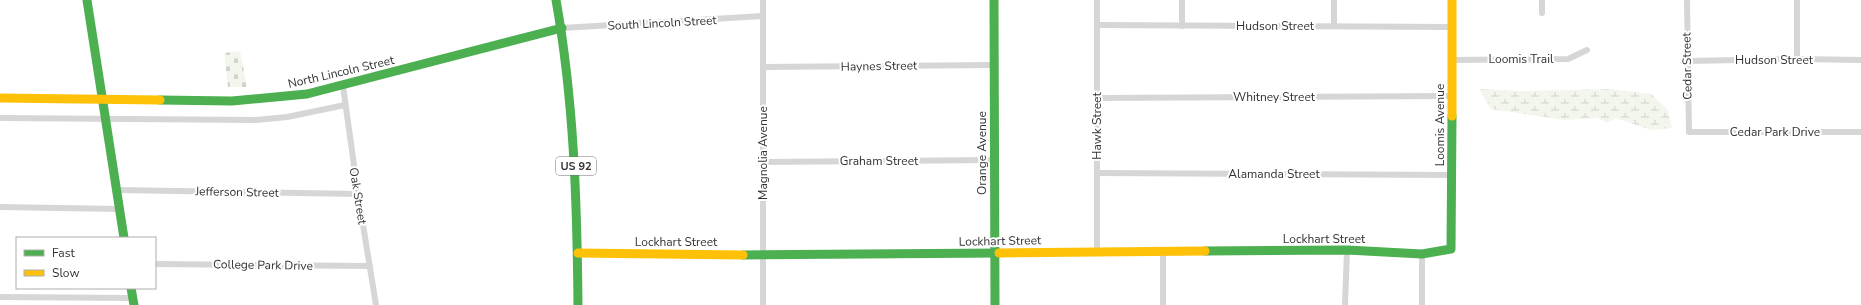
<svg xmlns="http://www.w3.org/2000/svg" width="1861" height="305" font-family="'Nunito Sans',sans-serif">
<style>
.wetland{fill:url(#wetland-marsh)}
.cemetery{fill:url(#cemetery-stones)}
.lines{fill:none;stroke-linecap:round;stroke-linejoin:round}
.street{stroke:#d6d6d6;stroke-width:6}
.fast{stroke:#4caf50;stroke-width:9}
.slow{stroke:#ffc107;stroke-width:9}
.labels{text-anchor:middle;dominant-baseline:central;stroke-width:4;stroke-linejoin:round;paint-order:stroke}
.shield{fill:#fff;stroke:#707070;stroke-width:1}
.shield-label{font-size:11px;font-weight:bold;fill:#323232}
.street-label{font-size:12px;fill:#323232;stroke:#fff}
</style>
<defs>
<pattern id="wetland-marsh" width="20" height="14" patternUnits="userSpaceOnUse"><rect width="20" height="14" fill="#f3f6ed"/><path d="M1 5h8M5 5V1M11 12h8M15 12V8" fill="none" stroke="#d1d3cc"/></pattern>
<pattern id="cemetery-stones" width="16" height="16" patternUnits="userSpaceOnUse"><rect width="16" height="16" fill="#f3f6ed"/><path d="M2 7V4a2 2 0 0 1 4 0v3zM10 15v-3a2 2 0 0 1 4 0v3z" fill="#d1d3cc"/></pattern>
</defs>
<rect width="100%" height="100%" fill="#fff"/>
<path class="wetland" d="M1479 89 1523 91 1611 89 1651 94 1668 110 1672 128 1651 130 1616 118 1607 123 1597 118 1565 120 1491 109Z"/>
<path class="cemetery" d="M240 51 247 87H228L224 53Z"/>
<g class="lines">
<g class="street">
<path d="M763 0V305"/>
<path d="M1182 0V26"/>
<path d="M1334 0V26"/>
<path d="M1542 0V13"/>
<path d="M1687 0 1689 132H1861"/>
<path d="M1098 25 1452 27"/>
<path d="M562 28 763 16"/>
<path d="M1797 59V0"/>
<path d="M1452 60 1568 59 1587 50"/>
<path d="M1687 61 1797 59 1861 60"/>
<path d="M763 67 994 65"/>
<path d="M343 86 358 194 376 305"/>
<path d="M1097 98 1452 96"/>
<path d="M0 118 256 120 287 117 345 105"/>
<path d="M763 162 994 160"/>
<path d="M1097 173 1451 175"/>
<path d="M116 190 358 194"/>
<path d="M0 207 119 209"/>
<path d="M1097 251V0"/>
<path d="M1163 252V305"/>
<path d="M155 264 370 266"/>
<path d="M0 297 133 298"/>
<path d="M1345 305 1347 250"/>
<path d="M1422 305V254"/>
</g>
<g class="fast">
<path d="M87 0 124 238"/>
<path d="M556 0C574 101 577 202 578 305"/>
<path d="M994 0 995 305"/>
<path d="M160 100 232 101 307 94 562 28"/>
<path d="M1205 251 1347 250 1422 254 1451 249 1452 116"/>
<path d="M743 255 999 253"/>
<path d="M131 288 134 305"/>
</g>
<g class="slow">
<path d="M0 98 160 100"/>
<path d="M1452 116V0"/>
<path d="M578 253 743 255"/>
<path d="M999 253 1205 251"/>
</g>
</g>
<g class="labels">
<rect class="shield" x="556" y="157" width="40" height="18" rx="3"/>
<g class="shield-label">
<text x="576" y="166">US 92</text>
</g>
<g class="street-label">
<text transform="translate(662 23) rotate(-3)">South Lincoln Street</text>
<text x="1275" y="26">Hudson Street</text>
<text x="1521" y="59">Loomis Trail</text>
<text x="1774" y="60">Hudson Street</text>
<text transform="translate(879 66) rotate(-1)">Haynes Street</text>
<text transform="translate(1687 66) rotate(-91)">Cedar Street</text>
<text transform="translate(341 72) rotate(-13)">North Lincoln Street</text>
<text x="1274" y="97">Whitney Street</text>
<text transform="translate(1440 125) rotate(-90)">Loomis Avenue</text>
<text transform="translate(1097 126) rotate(-90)">Hawk Street</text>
<text x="1775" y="132">Cedar Park Drive</text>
<text transform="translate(763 153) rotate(-90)">Magnolia Avenue</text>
<text transform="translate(982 153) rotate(-90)">Orange Avenue</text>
<text x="879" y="161">Graham Street</text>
<text x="1274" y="174">Alamanda Street</text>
<text transform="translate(237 192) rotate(1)">Jefferson Street</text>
<text transform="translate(358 196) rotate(81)">Oak Street</text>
<text x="1324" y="239">Lockhart Street</text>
<text transform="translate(1000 241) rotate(-1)">Lockhart Street</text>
<text x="676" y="242">Lockhart Street</text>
<text transform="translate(263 265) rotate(1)">College Park Drive</text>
</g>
</g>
<rect x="16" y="237" width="140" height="52" fill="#ffffff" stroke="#adadad"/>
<rect x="24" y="250" width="20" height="6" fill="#4caf50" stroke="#adadad"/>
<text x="52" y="257" font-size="12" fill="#323232">Fast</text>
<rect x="24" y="270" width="20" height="6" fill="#ffc107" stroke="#adadad"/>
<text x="52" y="277" font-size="12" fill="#323232">Slow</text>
</svg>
